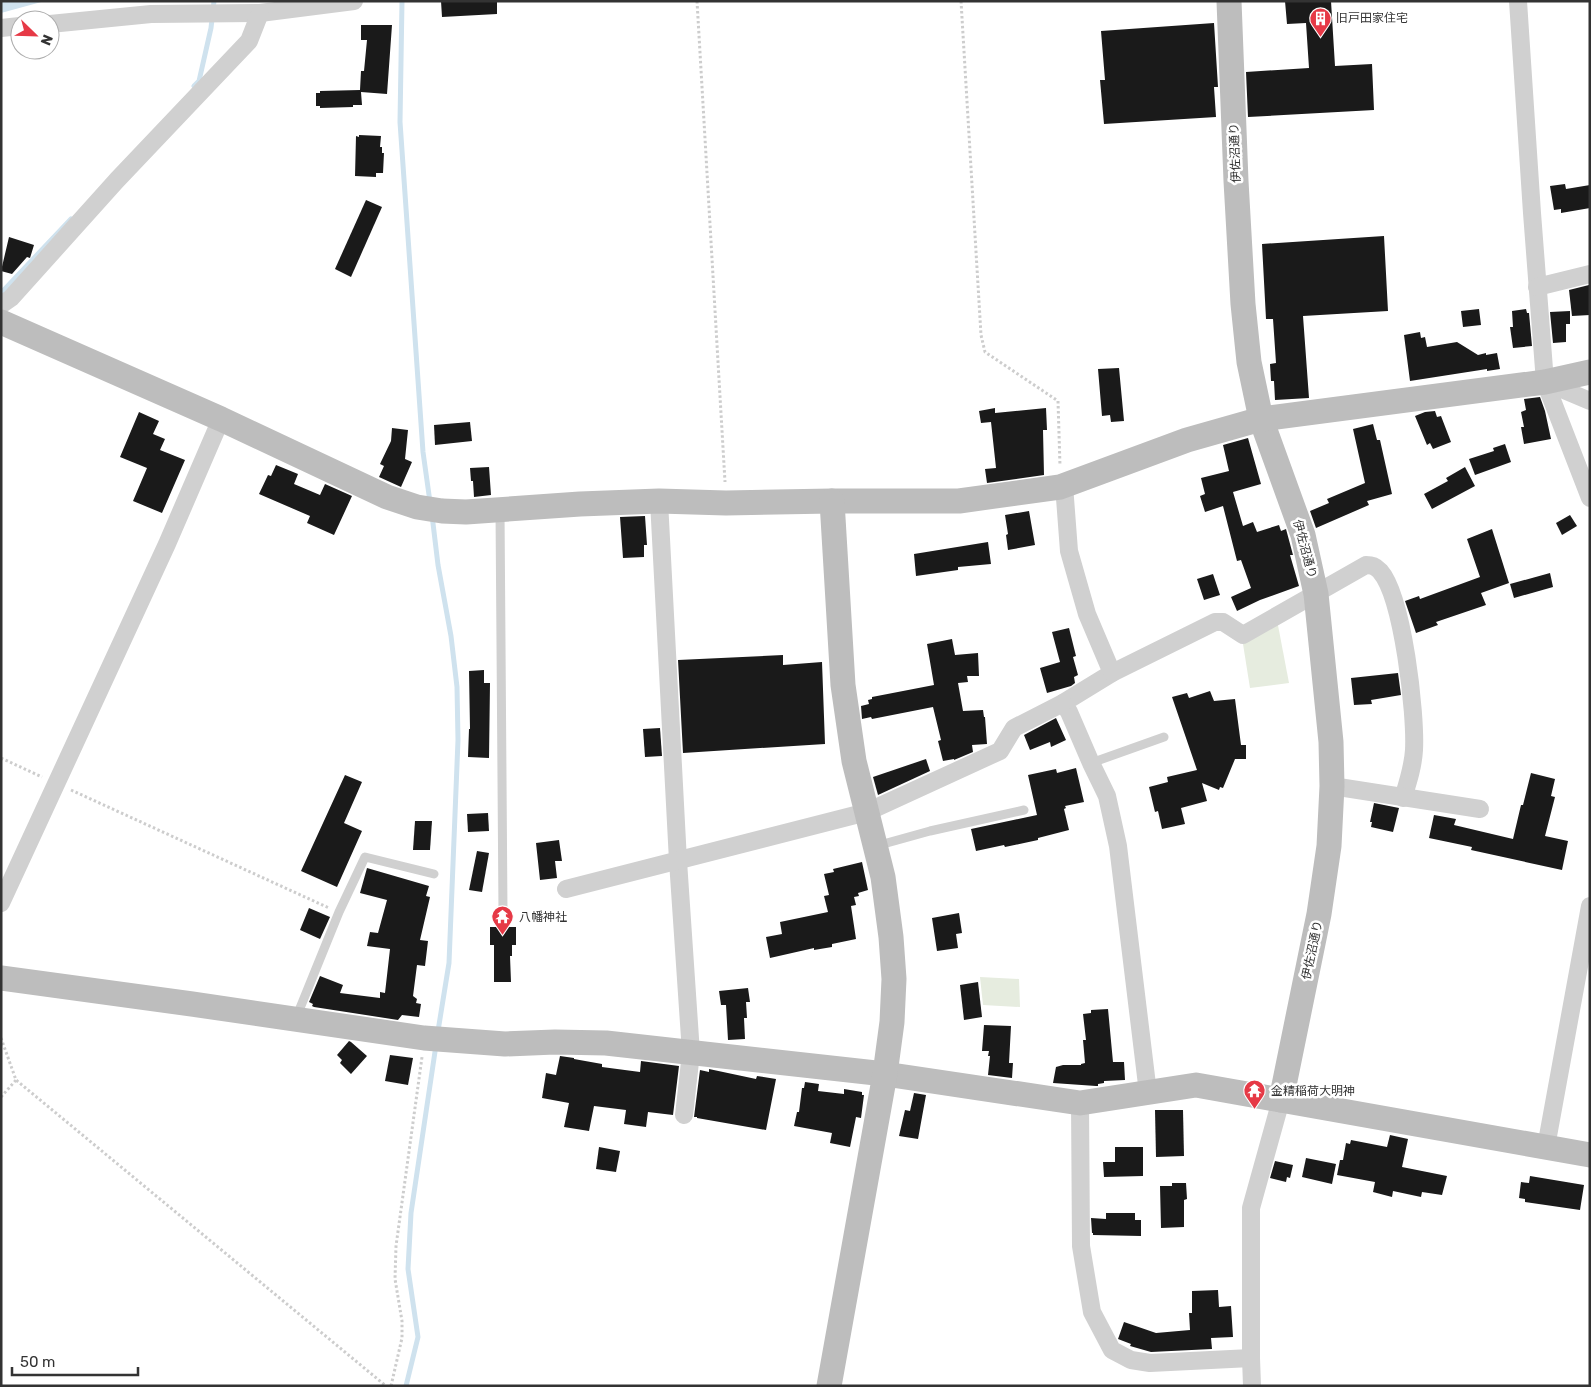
<svg xmlns="http://www.w3.org/2000/svg" width="1591" height="1387" font-family="Rubik,'Noto Sans JP',sans-serif">
<style>
.green{fill:#e6ecdf}
.water{fill:#cfe2ee}
.lines{fill:none;stroke-linecap:round;stroke-linejoin:round}
.stream{stroke:#cfe2ee;stroke-width:5}
.building{fill:#1a1a1a}
.path{stroke:#cdcdcd;stroke-width:3;stroke-dasharray:2.5 2.5;stroke-linecap:butt}
.lane{stroke:#d0d0d0;stroke-width:9}
.street{stroke:#d0d0d0;stroke-width:18}
.secondary{stroke:#bdbdbd;stroke-width:25}
.labels{text-anchor:middle;dominant-baseline:central;stroke-width:5;stroke-linejoin:round;paint-order:stroke}
.poi-label{font-size:12px;fill:#333;stroke:#fff;text-anchor:start}
.street-label{font-size:12px;fill:#333;stroke:#fff}
</style>
<rect width="100%" height="100%" fill="#fff"/>
<g class="green">
<path d="M1277 620 1289 683 1250 688 1243 644 1245 639Z"/>
<path d="M980 977 1019 979 1020 1007 983 1005Z"/>
</g>
<path class="water" d="M1 1H45L1 13Z"/>
<g class="lines">
<g class="stream">
<path d="M402 1 400 122 423 452 430 502"/>
<path d="M194 86 199 81 211 28 214 1"/>
<path d="M1 293 71 219"/>
<path d="M432 515 438 565 451 636 457 687 458 740 449 963 438 1031"/>
<path d="M406 1386 418 1337 408 1269 411 1213 436 1045"/>
</g>
</g>
<g class="building">
<path d="M441 1H497V14L442 17Z"/>
<path d="M1285 1H1331L1335 66 1372 64 1374 110 1248 117 1246 72 1309 68 1306 23 1287 24Z"/>
<path d="M1214 23 1218 87H1214L1216 117 1104 124 1100 80H1105L1101 31Z"/>
<path d="M361 25H392L387 94 361 92 362 105H353V107L320 108V106H316V93H320V91L360 90 361 71H364L367 40H361Z"/>
<path d="M359 135 381 136 380 147H382V153H384L383 173H376V177L355 176 356 136 359 137Z"/>
<path d="M1565 184 1566 189 1590 185V208L1561 213V209L1554 210 1550 186Z"/>
<path d="M366 200 382 207 351 277 335 269Z"/>
<path d="M1384 236 1388 311 1303 316 1309 398 1275 400 1274 381H1271L1270 364 1276 363 1273 319H1266L1262 244Z"/>
<path d="M9 237 34 245 30 258 27 257 12 274 1 271Z"/>
<path d="M1589 285 1590 315 1572 316 1569 290Z"/>
<path d="M1479 309 1481 325 1463 327 1461 311Z"/>
<path d="M1526 309 1527 313H1529L1532 346 1513 348 1510 327H1513L1512 311Z"/>
<path d="M1570 311V324H1566V342L1553 343 1550 312Z"/>
<path d="M1420 332 1421 338 1425 337 1427 347 1457 342 1478 355 1486 353V355L1497 353 1500 369 1487 371V369L1410 381 1404 335Z"/>
<path d="M1119 368 1124 421 1111 422 1110 415 1102 416 1098 369Z"/>
<path d="M1540 397 1545 411 1551 439 1524 444 1521 427H1524L1521 412 1526 410 1524 399Z"/>
<path d="M995 408V413L1046 408 1047 430H1043L1044 475 987 483 985 469 996 468 991 422 981 423 979 411Z"/>
<path d="M1435 411 1437 417 1441 416 1451 442 1433 449 1430 443 1427 445 1415 416 1425 412Z"/>
<path d="M139 412 159 421 153 434 165 439 160 450 185 460 162 513 133 501 147 468 120 457Z"/>
<path d="M470 422 472 441 435 445 434 425Z"/>
<path d="M1373 424 1377 440H1380L1392 494 1367 501 1369 505 1316 528 1310 511 1329 503 1327 499 1365 483 1353 429Z"/>
<path d="M392 428 408 430 405 459 412 462 401 487 379 477 384 466 380 464 391 441Z"/>
<path d="M1248 438 1261 484 1233 492 1243 526 1253 522 1257 532 1279 525 1281 531 1286 529 1293 555H1290L1299 586 1260 600 1237 611 1231 597 1251 588 1241 560 1237 561 1223 506 1205 512 1200 496 1205 494 1201 478 1229 471 1223 445Z"/>
<path d="M1505 444 1511 462 1475 475 1469 459 1494 451 1493 448Z"/>
<path d="M276 465 298 474 294 484 320 495 325 484 352 496 334 535 307 523 310 516 259 494 268 475 271 476Z"/>
<path d="M489 467 491 495 474 497 473 481H471L470 468Z"/>
<path d="M1465 467 1475 486 1432 509 1424 494 1448 481 1446 478Z"/>
<path d="M1029 511 1035 545 1008 550 1006 535 1008 534 1005 515Z"/>
<path d="M1570 515 1577 526 1562 535 1556 523Z"/>
<path d="M645 516 647 545H644V557L623 558 620 517Z"/>
<path d="M1492 529 1509 583 1481 593 1486 605 1436 622 1438 625 1416 633 1405 601 1419 596 1420 599 1480 577 1467 539Z"/>
<path d="M988 542 991 564 958 567V570L916 576 914 554Z"/>
<path d="M1550 573 1553 587 1514 598 1510 584Z"/>
<path d="M1213 574 1220 595 1204 600 1197 579Z"/>
<path d="M1069 628 1076 656 1073 657 1078 675 1074 677 1075 683 1071 686 1047 693 1040 668 1060 662 1052 632Z"/>
<path d="M952 639 955 655 978 653 979 676H967L968 682 958 683 963 711 983 710 984 717H985L987 744 972 745 973 752 954 760V759L943 761 938 741 941 740 933 707 872 719 871 717 862 719 861 706 869 704 868 700 872 699V697L934 685 927 644Z"/>
<path d="M783 655V665L822 662 825 744 683 753 678 660Z"/>
<path d="M484 670V683H490L489 758 468 757 469 729H470L469 671Z"/>
<path d="M1398 673 1401 695 1371 700 1372 704 1354 705 1351 678Z"/>
<path d="M1210 691 1214 701 1235 699 1241 745H1246V759H1235L1223 788 1220 787 1219 790 1202 783 1207 801 1181 808 1185 824 1162 829 1158 811 1155 812 1149 787 1168 782 1167 777 1197 770 1172 697 1187 693 1189 698Z"/>
<path d="M1056 718 1066 740 1051 747 1050 742 1030 750 1024 735Z"/>
<path d="M660 728 662 756 645 757 643 729Z"/>
<path d="M926 759 930 771 878 795 873 777Z"/>
<path d="M1076 768 1084 802 1065 806 1066 808 1064 809 1069 830 1038 838V840L1005 847 1004 845 976 851 971 829 1037 815 1028 775 1056 769 1057 773Z"/>
<path d="M1531 773 1555 779 1551 796 1555 797 1545 836 1568 841 1562 870 1471 850 1472 847 1429 838 1434 815 1456 819 1454 825 1513 839 1521 805H1523Z"/>
<path d="M345 775 362 782 344 823 362 831 337 887 301 871Z"/>
<path d="M1374 803 1399 808 1393 832 1371 827 1372 822H1370Z"/>
<path d="M488 813 489 831 468 832 467 814Z"/>
<path d="M415 821H432L430 850H413Z"/>
<path d="M559 840 562 861H555L557 878 540 880 536 843Z"/>
<path d="M477 851 489 853 482 892 469 890Z"/>
<path d="M862 862 868 890 858 893 859 896 854 897 856 905 851 906 856 939 832 944V947L814 950V948L770 958 766 937 782 934 780 922 828 912 824 896 829 895 824 874 834 872 833 869Z"/>
<path d="M367 868 429 886 426 896 430 897 420 940 428 941 425 966 417 965 413 996 417 999 416 1003 421 1004 419 1017 402 1015 398 1020 314 1007 312 1006 313 1004 309 1002 320 976 343 985 340 993 380 998V992L385 993 390 949 367 946 370 932 378 933 387 900 360 893Z"/>
<path d="M309 908 330 917 320 939 300 930Z"/>
<path d="M959 913 962 933 956 934 958 948 937 951 932 918Z"/>
<path d="M490 927H516V945H512V956H510L511 982H494V945H490Z"/>
<path d="M978 982 982 1017 964 1020 960 985Z"/>
<path d="M748 988 750 1002H746L747 1018H744L745 1039 728 1040 726 1005H721L719 991Z"/>
<path d="M1108 1009 1113 1062H1124L1125 1080 1104 1081V1083L1098 1084V1086H1096L1053 1083 1056 1067 1063 1065H1081V1064L1085 1063 1083 1040H1086L1083 1014 1091 1013V1010Z"/>
<path d="M984 1025 1011 1026 1009 1063H1013L1012 1078 988 1075 990 1056H988L989 1051H982Z"/>
<path d="M349 1041 351 1042 367 1056 351 1074 340 1063 342 1060 337 1055Z"/>
<path d="M390 1055 413 1058 408 1085 385 1081Z"/>
<path d="M560 1056 574 1058V1059L602 1064V1067L640 1072 641 1061 679 1066 673 1115 648 1112 646 1127 624 1124 626 1110 594 1106 589 1131 564 1127 569 1103 542 1098 546 1073 556 1075Z"/>
<path d="M709 1069 756 1079 757 1076 776 1079 766 1130 697 1118V1117H694L700 1070 709 1072Z"/>
<path d="M805 1082 819 1084 818 1091 844 1094V1089L862 1092V1095H864L861 1118 856 1117 850 1147 830 1143 832 1133 794 1126 797 1112H799L802 1088H804Z"/>
<path d="M914 1093 926 1095 918 1139 899 1136 905 1110 910 1111Z"/>
<path d="M1155 1110H1183L1184 1156 1156 1157Z"/>
<path d="M1390 1135 1408 1139 1402 1167 1447 1176 1442 1195 1422 1192 1421 1197 1393 1191 1392 1197 1373 1192 1375 1182 1337 1175 1340 1160H1343L1346 1143 1350 1144 1351 1140 1387 1147Z"/>
<path d="M599 1147 620 1151 616 1172 596 1169Z"/>
<path d="M1115 1147H1143V1176L1104 1177 1103 1162H1115Z"/>
<path d="M1306 1158 1336 1164 1332 1184 1302 1177Z"/>
<path d="M1275 1161 1293 1165 1290 1178 1287 1177 1286 1182 1270 1178Z"/>
<path d="M1530 1176 1584 1185 1580 1210 1525 1202V1199L1519 1198 1521 1182 1529 1183Z"/>
<path d="M1172 1183H1186L1187 1199 1184 1200V1227L1161 1228 1160 1186H1172Z"/>
<path d="M1106 1213H1135V1220H1141V1236L1093 1235V1233H1092L1091 1218 1106 1219Z"/>
<path d="M1218 1290 1219 1307 1231 1306 1233 1337 1211 1338 1212 1349 1151 1352 1130 1346 1131 1344 1118 1339 1124 1322 1156 1333 1190 1330 1189 1313H1192V1291Z"/>
</g>
<g class="lines">
<g class="path">
<path d="M697 1 725 482"/>
<path d="M961 1 981 335 985 352 1058 401 1060 466"/>
<path d="M1 758 42 777"/>
<path d="M71 790 329 908"/>
<path d="M1 1038 16 1080 386 1386"/>
<path d="M1 1097 16 1080"/>
<path d="M391 1386 402 1338V1321L395 1279 396 1246 422 1057"/>
</g>
<g class="lane">
<path d="M500 510 503 912"/>
<path d="M1091 763 1164 737"/>
<path d="M876 846 930 831 1024 810"/>
<path d="M296 1018 339 912 365 857 434 874"/>
</g>
<g class="street">
<path d="M1518 1 1532 213 1545 382 1590 498"/>
<path d="M50 24 151 14 260 13 354 1"/>
<path d="M1 28 20 26"/>
<path d="M1537 287 1590 274"/>
<path d="M1 305 11 298 117 180 249 41 260 13"/>
<path d="M1545 382 1590 401"/>
<path d="M1064 485 1069 551 1087 614 1112 673 1063 703 1069 712 1091 763 1107 796 1118 846 1148 1093"/>
<path d="M659 501 678 861 691 1053 684 1115"/>
<path d="M1112 673 1215 622H1223L1243 635 1366 565C1372 565 1375 566 1380 571 1403 597 1416 714 1414 750 1413 767 1408 782 1403 798"/>
<path d="M1332 786 1480 809"/>
<path d="M566 889 867 812 1000 751 1014 728 1063 703"/>
<path d="M1 903 167 544 221 419"/>
<path d="M1080 1103 1081 1246 1092 1312 1112 1350 1131 1360 1150 1363 1251 1358"/>
<path d="M1546 1147 1590 906"/>
<path d="M1252 1386 1251 1358V1208L1281 1100"/>
</g>
<g class="secondary">
<path d="M1229 1 1236 181 1243 304 1249 362 1261 419 1303 535 1316 594 1331 742 1332 786 1329 846 1319 914 1281 1100"/>
<path d="M1 322 221 419 387 497 417 507 442 511 466 512 580 504 659 501 726 503 832 501H959L1060 487 1187 440 1261 419 1545 382 1590 372"/>
<path d="M1 978 192 1004 424 1038 505 1044 555 1042 606 1043 885 1074 1080 1103 1196 1085 1590 1155"/>
<path d="M829 1386 885 1074 892 1022 894 979 891 937 883 877 854 761 843 685 832 501"/>
</g>
</g>
<defs>
<symbol id="building-pin" viewBox="-11 -11 22 30"><path d="M0 17L-7.5 6A9.5 9.5 0 1 1 7.5 6Z" fill="#e63946" stroke="#fff"/><path d="M-4-6H4V6H1V3H-1V6H-4ZM-2.5-4.3h1.7v1.8h-1.7ZM.8-4.3h1.7v1.8H.8ZM-2.5-1h1.7V.8h-1.7ZM.8-1h1.7V.8H.8Z" fill="#fff"/></symbol>
<symbol id="temple-pin" viewBox="-11 -11 22 30"><path d="M0 17L-7.5 6A9.5 9.5 0 1 1 7.5 6Z" fill="#e63946" stroke="#fff"/><path d="M0-6L5-2H3V0L6.5 2.5H4V6H1.5V3h-3V6H-4V2.5H-6.5L-3 0V-2H-5Z" fill="#fff"/></symbol>
</defs>
<g fill-rule="evenodd">
<use href="#building-pin" x="1308" y="6" width="25" height="34"/>
<use href="#temple-pin" x="490" y="904" width="25" height="34"/>
<use href="#temple-pin" x="1242" y="1078" width="25" height="34"/>
</g>
<g class="labels">
<g class="poi-label">
<text x="1336" y="18">旧戸田家住宅</text>
<text x="519" y="917">八幡神社</text>
<text x="1271" y="1091">金精稲荷大明神</text>
</g>
<g class="street-label">
<text transform="translate(1235 153) rotate(-92)">伊佐沼通り</text>
<text transform="translate(1305 549) rotate(75)">伊佐沼通り</text>
<text transform="translate(1312 950) rotate(-78)">伊佐沼通り</text>
</g>
</g>
<rect width="1591" height="1387" fill="none" stroke="#333333" stroke-width="5"/>
<g transform="translate(35 35) rotate(113)"><circle r="24" fill="#ffffff" stroke="#adadad"/>
<path d="M0-4L9 19L0 12L-9 19Z" fill="#e63946"/>
<text y="-8" font-size="14" font-weight="bold" text-anchor="middle" fill="#333333">N</text>
</g>
<path d="M12 1367v8h126v-8" fill="none" stroke="#333333" stroke-width="2.5"/>
<text x="20" y="1367" font-size="15" fill="#333333" stroke="#ffffff" stroke-width="4" paint-order="stroke">50 m</text>
</svg>
